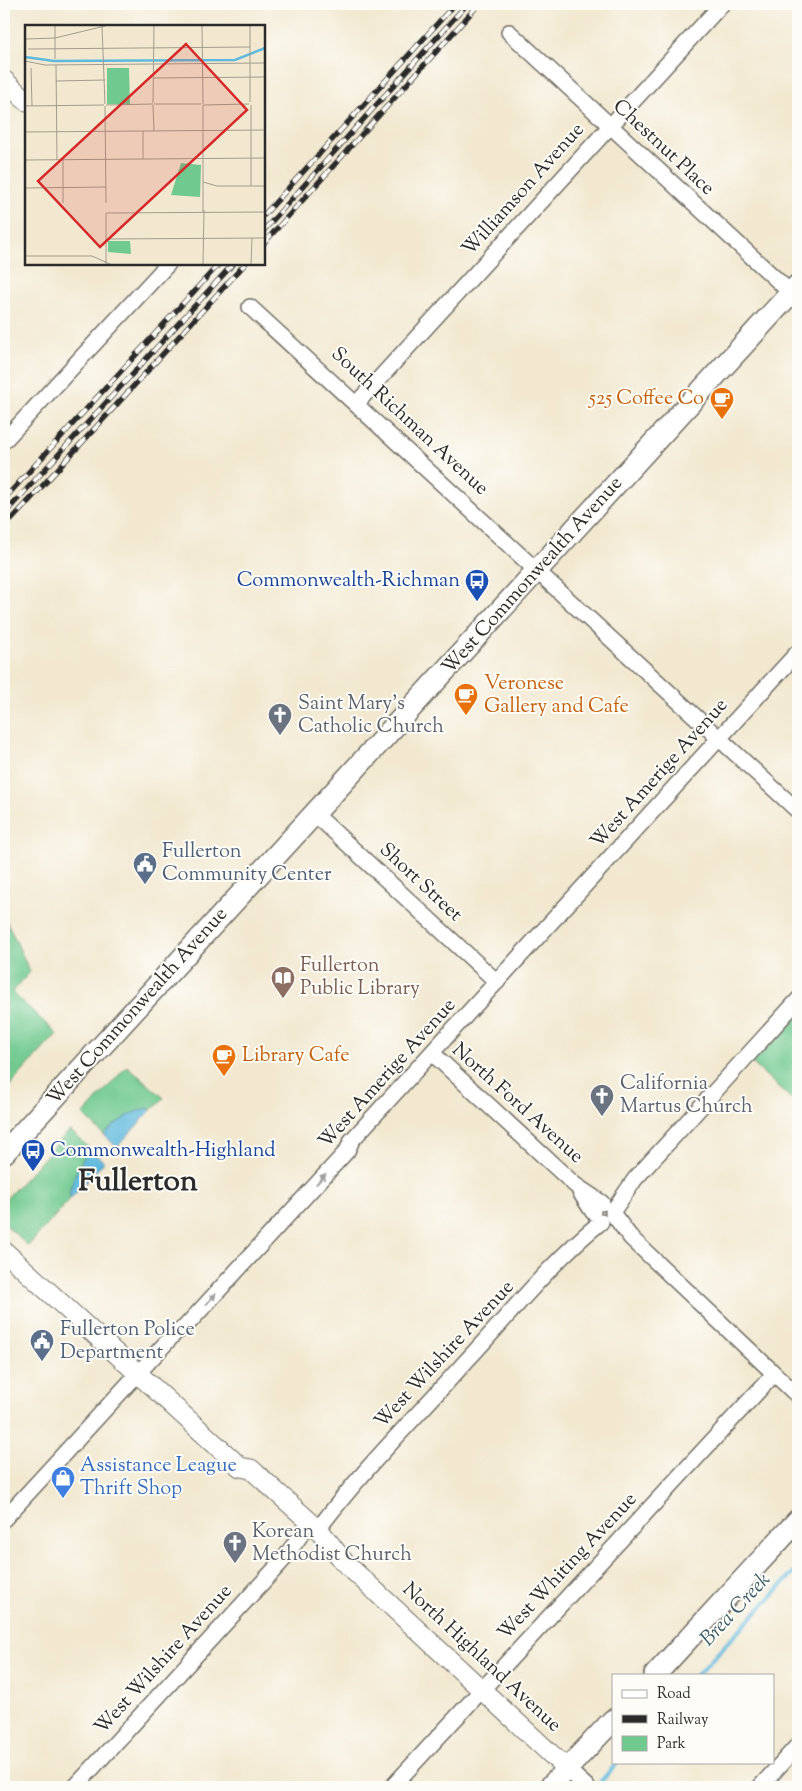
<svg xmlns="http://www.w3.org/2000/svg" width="802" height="1791" font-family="'Sorts Mill Goudy',serif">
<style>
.green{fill:#70c98f;stroke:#4e7a5d}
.water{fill:#5fb9dd;stroke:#457284}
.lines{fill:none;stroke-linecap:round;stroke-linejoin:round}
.stream{stroke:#5fb9dd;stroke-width:4.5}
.minor-casing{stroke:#716d65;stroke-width:18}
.tertiary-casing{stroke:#716d65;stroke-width:21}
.secondary-casing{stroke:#716d65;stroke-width:24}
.minor{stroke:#fff;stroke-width:15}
.tertiary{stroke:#fff;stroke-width:19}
.secondary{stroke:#fff;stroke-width:21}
.rail-casing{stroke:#2b2b2b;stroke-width:5.5}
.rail{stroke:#fdfcf7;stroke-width:4;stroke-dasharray:11;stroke-linecap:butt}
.oneway{fill:#a0a0a0}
.labels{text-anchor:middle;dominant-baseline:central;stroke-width:4;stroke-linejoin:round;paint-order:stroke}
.street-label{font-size:20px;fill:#2b2b2b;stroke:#fdfcf7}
.food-label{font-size:20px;fill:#c56008;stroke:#fdfcf7;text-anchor:start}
.transit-label{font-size:20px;fill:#164399;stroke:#fdfcf7;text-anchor:end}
.worship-label{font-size:20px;fill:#5b616d;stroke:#fdfcf7;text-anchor:start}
.service-label{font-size:20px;fill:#4e5e75;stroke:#fdfcf7;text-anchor:start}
.education-label{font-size:20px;fill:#785e54;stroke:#fdfcf7;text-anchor:start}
.shop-label{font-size:20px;fill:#366cbe;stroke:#fdfcf7;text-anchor:start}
.water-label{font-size:21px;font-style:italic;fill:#3d5d69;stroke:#fdfcf7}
.town-label{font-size:30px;font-weight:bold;fill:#2b2b2b;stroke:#fdfcf7}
.inset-river{fill:none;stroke:#5fb9dd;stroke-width:2.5}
.inset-road{fill:none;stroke:#a29c8e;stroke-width:1}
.view{fill:#d62828;fill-opacity:0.15;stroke:#d62828;stroke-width:2.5}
.inset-edge{fill:none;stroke:#2b2b2b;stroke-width:2.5}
</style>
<rect width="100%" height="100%" fill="#fdfcf7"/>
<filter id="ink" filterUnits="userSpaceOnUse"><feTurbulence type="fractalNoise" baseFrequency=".02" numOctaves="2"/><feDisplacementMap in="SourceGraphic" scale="10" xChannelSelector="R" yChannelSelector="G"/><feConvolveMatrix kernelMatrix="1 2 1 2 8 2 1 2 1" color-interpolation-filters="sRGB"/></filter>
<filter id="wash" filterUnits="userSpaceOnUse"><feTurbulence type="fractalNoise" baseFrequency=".0096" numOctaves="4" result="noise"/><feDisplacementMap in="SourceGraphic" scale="20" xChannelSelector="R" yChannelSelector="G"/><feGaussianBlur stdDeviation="1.12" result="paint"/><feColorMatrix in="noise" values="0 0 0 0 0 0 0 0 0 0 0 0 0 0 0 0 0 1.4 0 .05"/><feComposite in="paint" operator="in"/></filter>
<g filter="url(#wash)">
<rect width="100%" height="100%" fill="#f2e8d0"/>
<g class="green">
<path d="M4 915 30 972 12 992 57 1034 4 1092Z"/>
<path d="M798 1013V1105L752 1063Z"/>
<path d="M127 1066 164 1098 151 1110 148 1108C131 1112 116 1122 104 1135L83 1115Z"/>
<path d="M70 1130 90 1149C80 1162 72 1178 69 1195L71 1198 28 1246 4 1223V1201Z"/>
</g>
<g class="water">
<path d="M148 1108 151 1110 117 1147 104 1135C116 1122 131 1112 148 1108Z"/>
<path d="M90 1149 104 1162 71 1198 69 1195C72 1178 80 1162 90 1149Z"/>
</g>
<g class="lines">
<g class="stream">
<path d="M697 1675 798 1568"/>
<path d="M596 1787 618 1762"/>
</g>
</g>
</g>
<g filter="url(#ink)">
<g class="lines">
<defs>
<g id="minor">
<path d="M509 32 791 293"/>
<path d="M250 307 798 811"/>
<path d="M356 404 722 4"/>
<path d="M4 441 168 264"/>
<path d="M315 814 497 982"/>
<path d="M432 1053 575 1185 602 1203"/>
<path d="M580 1192 593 1212"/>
<path d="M613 1211 635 1179 798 1000"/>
<path d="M613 1214 631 1238 798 1396"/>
<path d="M4 1519 176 1332 184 1328 347 1151 352 1140 798 652"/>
<path d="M319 1528C364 1468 418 1415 468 1359 511 1313 552 1261 601 1222"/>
<path d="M567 1769 587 1787"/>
<path d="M75 1787 284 1559 302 1533"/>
<path d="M392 1787 774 1374"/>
<path d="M760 1787 798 1745"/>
</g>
<g id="tertiary">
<path d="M4 80 26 101"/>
<path d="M4 1251 240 1467 251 1469 310 1522"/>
<path d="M320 1531 344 1562 567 1769"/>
</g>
<g id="secondary">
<path d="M4 1153 798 285"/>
<path d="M655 1675 798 1520"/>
<path d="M550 1787 613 1720"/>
</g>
</defs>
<use href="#minor" class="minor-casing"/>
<use href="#tertiary" class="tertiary-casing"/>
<use href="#secondary" class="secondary-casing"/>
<use href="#minor" class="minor"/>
<use href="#tertiary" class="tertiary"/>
<use href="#secondary" class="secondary"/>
<defs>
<g id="rail">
<path d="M264 215 455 4"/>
<path d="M264 230 467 4"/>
<path d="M264 243 479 4"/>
<path d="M4 499 219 264"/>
<path d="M4 514 233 264"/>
<path d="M4 528 245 264"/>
</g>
</defs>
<use href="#rail" class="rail-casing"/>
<use href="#rail" class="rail"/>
</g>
<defs><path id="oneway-solid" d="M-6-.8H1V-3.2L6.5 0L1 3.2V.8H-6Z" transform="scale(1.25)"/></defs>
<g class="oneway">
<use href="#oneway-solid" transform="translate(321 1179) rotate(-47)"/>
<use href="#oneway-solid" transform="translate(211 1299) rotate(-48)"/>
</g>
</g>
<defs>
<symbol id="cafe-pin" viewBox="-11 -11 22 30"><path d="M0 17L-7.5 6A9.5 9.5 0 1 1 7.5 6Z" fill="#e8710a" stroke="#fdfcf7"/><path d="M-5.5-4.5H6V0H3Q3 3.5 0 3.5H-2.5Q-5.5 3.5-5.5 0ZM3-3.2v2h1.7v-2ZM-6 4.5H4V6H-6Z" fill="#fff"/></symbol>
<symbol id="bus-pin" viewBox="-11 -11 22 30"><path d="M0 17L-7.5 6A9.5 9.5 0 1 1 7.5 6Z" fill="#1a4fb4" stroke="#fdfcf7"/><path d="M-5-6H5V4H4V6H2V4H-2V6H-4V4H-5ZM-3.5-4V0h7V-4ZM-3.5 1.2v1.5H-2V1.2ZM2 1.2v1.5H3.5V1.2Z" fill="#fff"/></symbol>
<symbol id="church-pin" viewBox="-11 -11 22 30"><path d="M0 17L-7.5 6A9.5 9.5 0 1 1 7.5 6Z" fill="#6b7280" stroke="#fdfcf7"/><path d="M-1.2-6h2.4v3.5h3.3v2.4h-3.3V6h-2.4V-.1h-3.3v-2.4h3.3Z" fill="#fff"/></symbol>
<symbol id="civic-pin" viewBox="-11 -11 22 30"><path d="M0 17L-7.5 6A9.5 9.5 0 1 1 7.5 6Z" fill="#5c6f8a" stroke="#fdfcf7"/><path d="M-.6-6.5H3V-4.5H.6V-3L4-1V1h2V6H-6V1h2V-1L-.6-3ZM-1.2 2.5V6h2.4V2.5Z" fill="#fff"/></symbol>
<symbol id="library-pin" viewBox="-11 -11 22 30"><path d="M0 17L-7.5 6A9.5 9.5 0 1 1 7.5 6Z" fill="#8d6e63" stroke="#fdfcf7"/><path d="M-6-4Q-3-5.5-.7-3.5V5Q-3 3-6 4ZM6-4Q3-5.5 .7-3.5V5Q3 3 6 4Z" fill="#fff"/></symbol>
<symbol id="shop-pin" viewBox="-11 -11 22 30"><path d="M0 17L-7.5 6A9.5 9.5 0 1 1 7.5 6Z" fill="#3f7fe0" stroke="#fdfcf7"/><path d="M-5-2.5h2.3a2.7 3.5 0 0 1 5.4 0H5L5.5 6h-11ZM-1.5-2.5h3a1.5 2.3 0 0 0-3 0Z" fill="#fff"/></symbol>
</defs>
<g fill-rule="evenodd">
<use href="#cafe-pin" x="708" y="385" width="28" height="38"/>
<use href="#bus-pin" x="463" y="567" width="28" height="38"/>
<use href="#cafe-pin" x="452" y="681" width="28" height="38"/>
<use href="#church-pin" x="266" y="701" width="28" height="38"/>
<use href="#civic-pin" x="131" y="850" width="28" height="38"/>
<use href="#library-pin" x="269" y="964" width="28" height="38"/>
<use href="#cafe-pin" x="210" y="1042" width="28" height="38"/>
<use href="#church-pin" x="588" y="1082" width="28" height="38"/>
<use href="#bus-pin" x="19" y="1137" width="28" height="38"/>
<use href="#civic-pin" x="28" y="1327" width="28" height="38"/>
<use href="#shop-pin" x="49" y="1464" width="28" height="38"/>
<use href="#church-pin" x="221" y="1529" width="28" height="38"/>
</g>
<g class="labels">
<g class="street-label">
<text transform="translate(663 148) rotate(43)">Chestnut Place</text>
<text transform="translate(524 190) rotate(-48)">Williamson Avenue</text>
<text transform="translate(409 422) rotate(43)">South Richman Avenue</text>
<text transform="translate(533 576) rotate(-48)">West Commonwealth Avenue</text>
<text transform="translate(660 774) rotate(-48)">West Amerige Avenue</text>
<text transform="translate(420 883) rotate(43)">Short Street</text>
<text transform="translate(138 1007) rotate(-48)">West Commonwealth Avenue</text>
<text transform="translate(388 1074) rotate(-48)">West Amerige Avenue</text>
<text transform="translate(517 1104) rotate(42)">North Ford Avenue</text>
<text transform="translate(445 1355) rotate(-47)">West Wilshire Avenue</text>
<text transform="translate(568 1567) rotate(-47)">West Whiting Avenue</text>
<text transform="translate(481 1658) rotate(43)">North Highland Avenue</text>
<text transform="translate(164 1660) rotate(-48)">West Wilshire Avenue</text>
</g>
<g class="food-label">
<text x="704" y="399" text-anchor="end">525 Coffee Co</text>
<text x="484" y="684">Veronese<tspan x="484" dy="23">Gallery and Cafe</tspan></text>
<text x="242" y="1056">Library Cafe</text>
</g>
<g class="transit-label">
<text x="460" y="581">Commonwealth-Richman</text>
<text x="50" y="1151" text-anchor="start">Commonwealth-Highland</text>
</g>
<g class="worship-label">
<text x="298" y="704">Saint Mary's<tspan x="298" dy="23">Catholic Church</tspan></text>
<text x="620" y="1084">California<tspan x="620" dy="23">Martus Church</tspan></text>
<text x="252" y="1532">Korean<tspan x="252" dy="23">Methodist Church</tspan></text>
</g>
<g class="service-label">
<text x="162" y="852">Fullerton<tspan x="162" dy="23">Community Center</tspan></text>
<text x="60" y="1330">Fullerton Police<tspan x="60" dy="23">Department</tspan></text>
</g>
<g class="education-label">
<text x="300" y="966">Fullerton<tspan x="300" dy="23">Public Library</tspan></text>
</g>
<g class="shop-label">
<text x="80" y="1466">Assistance League<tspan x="80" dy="23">Thrift Shop</tspan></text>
</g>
<g class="water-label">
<text transform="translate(736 1610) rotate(-47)">Brea Creek</text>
</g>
<g class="town-label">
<text x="138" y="1182">Fullerton</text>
</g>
</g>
<g transform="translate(25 25)">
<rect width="240" height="240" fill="#f2e8d0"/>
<path d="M82 43H104L105 79H82ZM156 138 176 140 175 172 146 170ZM83 216H105L106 229 83 227Z" fill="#70c98f"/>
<path class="inset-river" d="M0 32 29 36 210 35 240 23"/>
<path class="inset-road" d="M30 0V34M177 0 178 79M77 1 80 79M0 14 30 13 84 0M3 24 225 22M0 36 20 40 240 38M31 40 32 135M6 43 7 81M129 53 240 52M31 56 80 55M225 77V0M128 78 129 0M129 79H176M81 80 128 79M128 80 129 106M178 80V187M178 80 224 79M0 81 79 80M80 81 81 178M118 106V134M0 107 240 105M0 135 240 133M38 135V178M178 157 192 161H240M226 161V80M0 163 81 162M81 214 240 213M0 231H67L87 240M81 240V188L240 187M178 240 179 185M226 240 227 213"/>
<path class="view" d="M161 19 222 85 75 222 13 156Z"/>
<rect width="240" height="240" class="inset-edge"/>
</g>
<rect width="802" height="1791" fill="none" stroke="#fdfcf7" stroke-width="20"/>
<rect x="612" y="1674" width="162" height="90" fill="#fdfcf7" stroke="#a9a8a5"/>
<rect x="622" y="1690" width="25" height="8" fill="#ffffff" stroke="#a9a8a5"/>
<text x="657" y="1698" font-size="15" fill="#2b2b2b">Road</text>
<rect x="622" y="1715" width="25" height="8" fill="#2b2b2b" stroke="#a9a8a5"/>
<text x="657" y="1724" font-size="15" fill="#2b2b2b">Railway</text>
<rect x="622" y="1736" width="25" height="15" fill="#70c98f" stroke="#a9a8a5"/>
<text x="657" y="1748" font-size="15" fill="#2b2b2b">Park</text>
</svg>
